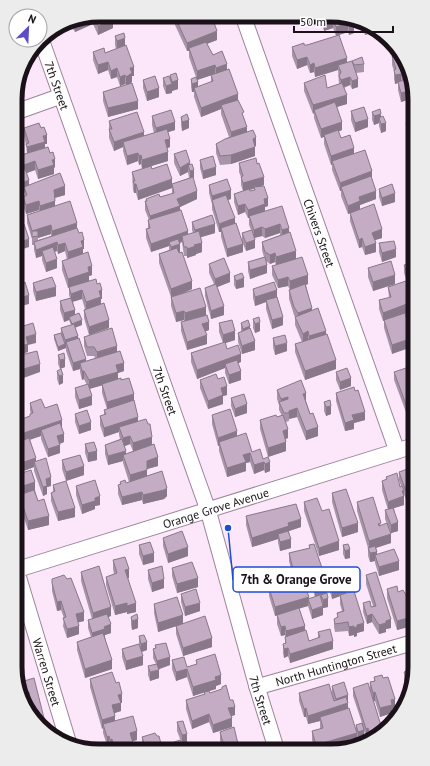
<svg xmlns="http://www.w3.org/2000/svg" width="430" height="766" font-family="'PT Sans',sans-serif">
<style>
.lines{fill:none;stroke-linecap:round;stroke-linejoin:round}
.minor-casing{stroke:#9c849a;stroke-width:17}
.minor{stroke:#fff;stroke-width:15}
.wall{fill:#a894a9;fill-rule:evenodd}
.shaded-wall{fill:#887889}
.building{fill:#c3acc4;stroke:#887889}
.labels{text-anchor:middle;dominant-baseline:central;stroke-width:3.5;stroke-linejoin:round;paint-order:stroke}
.street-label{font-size:12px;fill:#1a1119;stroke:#fff}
.rim{fill:none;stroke:#1a1119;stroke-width:5}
.leader{fill:none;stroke:#1d4ed8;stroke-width:1.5}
.callout-dot{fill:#1d4ed8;stroke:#fff;stroke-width:1.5}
.callout{fill:#fff;stroke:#1d4ed8;stroke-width:1.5}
.callout-label{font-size:13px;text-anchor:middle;font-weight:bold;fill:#1a1119}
</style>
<rect width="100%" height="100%" fill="#fce7fa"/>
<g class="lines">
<defs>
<g id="minor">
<path id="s1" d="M243 16 397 451"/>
<path id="s2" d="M41 39 208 510 257 687 276 748"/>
<path d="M16 112 61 96"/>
<path id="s3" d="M19 569 413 446"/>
<path id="s4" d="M19 579 68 741"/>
<path id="s5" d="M257 687 415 642"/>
</g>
</defs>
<use href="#minor" class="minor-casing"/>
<use href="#minor" class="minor"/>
</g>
<g class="wall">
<path d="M99 15 113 28 98 35 93 24 75 32 71 26V21Z"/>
<path d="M321 16 346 17 348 20 354 33 349 35 348 32 339 35 347 62 352 63V61L364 64V72L356 73 358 87 352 89 350 85 344 88 347 104 337 107 342 130 338 132 341 138 354 154 372 180 376 199 360 205V209L382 238 375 240 376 252 365 255 362 247 359 248 350 221V213L348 214 341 196V191H340L332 170V165H331L324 144V137L321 138 314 118V113L313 114 304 91V83L327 88 339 84 338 70 315 77 314 72 310 73 307 65 297 69 292 56V47L307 45 336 36 333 28 324 31 321 21Z"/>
<path d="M175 17 197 18 217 40 207 44 213 55 227 70 244 118 247 132 256 146H255V156L231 164 220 165 216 153V144L229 137 221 114V109L201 117 194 97V92H192L191 87V79L198 87 211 82V75H212L197 80 189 57V51H187L175 25Z"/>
<path d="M360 23 377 31 365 35Z"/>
<path d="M384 35 386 36 396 50 390 52Z"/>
<path d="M115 36 125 46 134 76H132V82L129 84 138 109 108 117 103 101V92L126 85 125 84 120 86 117 77 111 79 108 70 98 74 93 60V52L105 53 116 49 115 45Z"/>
<path d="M392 56 410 72 411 104V99L401 102 398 90V83L395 84 394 79V71L392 65Z"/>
<path d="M170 75 178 89 172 91V89V93L166 94 163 86V78L170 80Z"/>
<path d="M143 80 159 97 147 101 143 88Z"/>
<path d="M351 111 368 127 355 132 351 120Z"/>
<path d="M372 112 381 117 386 131 381 133 379 126V123L374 125 372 120Z"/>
<path d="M152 116 175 130 168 132 170 147 167 148 168 161 151 166 152 169 172 184 189 178 188 172 180 176 174 163V154L190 164 194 178 193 179 197 199 180 207V210L188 235 193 233 192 230V222L215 233 201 237 202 252 196 254V255L187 258V256H184L182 242 179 243V253L192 289 184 293 206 315 209 330 205 331 207 344 187 350 181 331V322L184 321V320L176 322 171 306V297L159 263V254L169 250V246L151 252 146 238V229H148V220H149L145 210V201H146V199L160 197 172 194V188L138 200 136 193H134L133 190 132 172 142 169 141 164 139 165 138 161 127 165 123 151V147L114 151 109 138V121L144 136 154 133 152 125Z"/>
<path d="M181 117 189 128 182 131 181 125Z"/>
<path d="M411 122 410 142 406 132V123Z"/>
<path d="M24 128 47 144H45V148L55 167 54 168V174L38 179 35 170 27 173 29 185 65 195 55 198V206L77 228 84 249H83V254L92 275 89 276V281L102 299H101V304L109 328 89 335 84 318V310L85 309 82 299 73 302 75 315 82 325 75 327 78 339 86 361 95 358 94 356H87L84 346V337L117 351 124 371 118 373V379L121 380 134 401 138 421 152 444 158 466 147 469V476L167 496 164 499 143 504 142 500 122 505 118 494V485L120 484V482L126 483 129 482 123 463V461L108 465 105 454V445L120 439 119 435V432L104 437 100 425V416L104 415V410L107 409 102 393V385L89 389 92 405 79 409 75 397V388L87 385 84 379 82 380 80 372V369L73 371 66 351V348L58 351 54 339V335L61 333V328L71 325 69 320 64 322 60 310V301L70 298 69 295V287L68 288 62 270V261L67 260 65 251 58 254 57 251 54 252 57 268 46 272 42 260V256L36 258 34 250V245H32V239L27 223V215L39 211V210L26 214 23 205V197L25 196 24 191 16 193V172L20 171 18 165V156L27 153 26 145 24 136ZM51 234V236L38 240V238ZM130 444 133 451 126 454 124 446Z"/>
<path d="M200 160 216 175 203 179 200 168Z"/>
<path d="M239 163 264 185 259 187 268 206 265 207V211L289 232 296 259 308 284 306 285 312 311 326 335 336 369 305 380 295 352V344L302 342 295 325V317L294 315 289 299V290H290L288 286 278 288 272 275V266L276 265 275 262 270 264 266 261 267 273 250 279 248 271V262L264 257 262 250V242L280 235V233L265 238 262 236 254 238 255 248 246 251 243 244V252L227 257 221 237V232H219L212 209V204L209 193V185L231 199 228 200 235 224 242 241V233L251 230 249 225V218H248L245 212 238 215 234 202V194L243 191 241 185V177L239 172ZM254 189V190L250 191 249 190Z"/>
<path d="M379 189 395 202 382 206 379 197Z"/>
<path d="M379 243 396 257 382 262 379 252Z"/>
<path d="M412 263V285L411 286 412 311 405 313 392 354 384 328V321H383L379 309V300L389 298 388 287 407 281 404 273V265Z"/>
<path d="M209 264 230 282 217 287 224 315 211 319 205 296V288L214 284 209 273Z"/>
<path d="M368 268 395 284 373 291 368 277Z"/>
<path d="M234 276 244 287 236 289 234 285Z"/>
<path d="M33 283 56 296 36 301 33 291Z"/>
<path d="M253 289 277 297 283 325 272 329 266 309V302L255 306 253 298Z"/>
<path d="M253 319 260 331 255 333 253 328Z"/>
<path d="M219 323 235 340 225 343 227 349 241 362 238 363 241 380 229 384 225 373V368L197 379 191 362V353L223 343 219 332Z"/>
<path d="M241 323 250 328 255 350 242 354 238 342V333L241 332Z"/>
<path d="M273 338 287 351 275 355 273 347Z"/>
<path d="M58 355 65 367 60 369 58 364Z"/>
<path d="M57 371 63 383 59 385 57 379Z"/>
<path d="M336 372 351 386 340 390 336 380Z"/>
<path d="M394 372 411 373 413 372V413L407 415 394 380Z"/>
<path d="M218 379 227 395 223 396V404L208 409 200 388V380Z"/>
<path d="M277 390 306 401 318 436 306 440 297 417 289 419V421L286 422 288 438 285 439 286 451 268 457 260 429V420L277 417 282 416 279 410V405L277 399Z"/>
<path d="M336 393 365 420 354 423V429L345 431 336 401Z"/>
<path d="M231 398 247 413 235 417 231 406Z"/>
<path d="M324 402 331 414 326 416 324 411Z"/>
<path d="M30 403 45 408 62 428 64 442 59 444 60 453 48 457 41 439V436L30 439 36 462 51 486 47 487V494L43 496 34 471V467L21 472 18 463V410L22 419 30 416V414H31L30 411Z"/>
<path d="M75 414 91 430 79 434 75 422Z"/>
<path d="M212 415 237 436 252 452 263 459 270 471 265 473 264 470 254 474 250 462 246 463V471L227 477 219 451V446H218L212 424Z"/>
<path d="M85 444 97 460 88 462 85 453Z"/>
<path d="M62 460 84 475 66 481 62 469Z"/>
<path d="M413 467 414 530H413L410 523V514L413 513 409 499 406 500 404 494V505L394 508 398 531 391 533 385 519V510H388L382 490V481L386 480V477L400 487 401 486 399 480V472Z"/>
<path d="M19 474 35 490 38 501 49 525 28 530 19 504V495L23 494 19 483Z"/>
<path d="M53 485 75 517 58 521 51 501V493L53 492Z"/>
<path d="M76 486 100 505 95 506V509L82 514 76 495Z"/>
<path d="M332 493 358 532 342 537 332 502Z"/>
<path d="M304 502 322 511 339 550 319 556 304 511Z"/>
<path d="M357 502 381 525 391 543 376 548 377 554 399 570 379 576 375 563V561L370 562 368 556V548L357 511Z"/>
<path d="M246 516 301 527 289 531 291 548 280 551 278 543V539L252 547 246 525Z"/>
<path d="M163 538 188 556 168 563 163 546Z"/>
<path d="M139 545 154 562 143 565 139 554Z"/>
<path d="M309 545 322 568V571L324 572V569L329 572 346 593 364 631 357 633V636L354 637V635L349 636 348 631 335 632 334 627V619L337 618V613L342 611 340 604V596L332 599 327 582V593L315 597 311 583V579L301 581 300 575 293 577 289 561V553L309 548Z"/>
<path d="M343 545 350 558 345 559 343 554Z"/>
<path d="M113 560 129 578H128L136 612 127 614V612L115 615 106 585V577L114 574 113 569Z"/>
<path d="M172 568 198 587 177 593 172 576Z"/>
<path d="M148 570 164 588 152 592 148 579Z"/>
<path d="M81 572 111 616 108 617 111 633 105 635V637L112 669 85 678 77 650V642L91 637 88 628V620L92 619 81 581Z"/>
<path d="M276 573 291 586 303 590 309 599H321V595L328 607 323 608V615L312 619 308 606 299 608 305 631 309 641 318 638V632L333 649 290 663 288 656 284 658 283 653V644H285V635L281 636 277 624V615L275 616 269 596V588L277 585 276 582Z"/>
<path d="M366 575 391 628 386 629V632L379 634 372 622 367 624 363 612V603L371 607 373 606 366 584Z"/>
<path d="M52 583 84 621 78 622 79 634 67 638 63 626 64 618 61 610 57 611 52 591Z"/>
<path d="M414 587V609L411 597V588Z"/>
<path d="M387 589 398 592 411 622 408 624V627L397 630 387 598Z"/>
<path d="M181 594 200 611 185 616 181 602Z"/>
<path d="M154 604 183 623 212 647 183 656 176 634V626L158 632 154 613Z"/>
<path d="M131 617 138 628 132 630 131 625Z"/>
<path d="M139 636 147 650 142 652 143 665 126 670 122 657V649L139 644Z"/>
<path d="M155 645 170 665 158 669 159 678 150 681 148 675V666L156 664 153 658V649L155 648Z"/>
<path d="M172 660 187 667 196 665V660L221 684 216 686V689L209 691 210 693 222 689V687L235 715 231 716 232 727 213 733 209 722 192 729 186 709V700L204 695V692L193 696 187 677 176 681 172 669Z"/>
<path d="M404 672 415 673 408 691 404 680Z"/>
<path d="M374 677 395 708 392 709V713L380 717 375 701H373L382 729 369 739 368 737 366 738 364 731V739L358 741 357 736V741L354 742 356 746 314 747 312 740V731L320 729V721L308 724 306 717H304L299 701V693H332V686L348 695V708L356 730V725L362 723 353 696V688L370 689V682L374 681Z"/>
<path d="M34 678 44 726 42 727 23 699H24L21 691V682Z"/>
<path d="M90 679 116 683 122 703H121V711L114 713 115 721 137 740 132 741 133 750H113L112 748H110L109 745H107L103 733V728L102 729 90 687Z"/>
<path d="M403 705 398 718 397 715V707Z"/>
<path d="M177 722 187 742 182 744 177 731Z"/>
<path d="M220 732 239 748 221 744 220 740Z"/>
<path d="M142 737 161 749H144L142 746Z"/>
</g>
<g class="shaded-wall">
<path d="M93 16V24L75 32V23Z"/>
<path d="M113 19V28L98 35V26Z"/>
<path d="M333 20V28L324 31V23Z"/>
<path d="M348 23V32L336 36V27Z"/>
<path d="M354 25V33L349 35V26Z"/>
<path d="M367 26 377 31 365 35V27Z"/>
<path d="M217 31V40L190 50 189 48V51H187V43Z"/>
<path d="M125 38V46L117 49V41Z"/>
<path d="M390 43H391L396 50 390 52Z"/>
<path d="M307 57V65L297 69V60Z"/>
<path d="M347 58V67L338 65V70L315 77V68Z"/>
<path d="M108 62V70L98 74V65Z"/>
<path d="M314 63V72L310 73V65Z"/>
<path d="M227 64V73L216 76V68Z"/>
<path d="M215 65V74L197 80V71Z"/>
<path d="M134 67V76H132V82L126 86V77L130 68Z"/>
<path d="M117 68V77L111 79V71Z"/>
<path d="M401 74V82H398V83L395 84V75Z"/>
<path d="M125 75V84L120 86V77Z"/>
<path d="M410 75 411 83 402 86V77Z"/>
<path d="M350 77V85L341 88V80Z"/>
<path d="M358 79V87L352 89V81Z"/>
<path d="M178 80V89L172 91V82Z"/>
<path d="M198 82V91L194 88V92H192V84Z"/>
<path d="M172 84V93L166 94V86Z"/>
<path d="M159 88V97L147 101V92Z"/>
<path d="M411 90V99L401 102V93Z"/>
<path d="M238 94V103L221 105V109L201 117V108Z"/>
<path d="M347 95V104L315 113 314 110V113L313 114V105Z"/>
<path d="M138 101V109L108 117V108Z"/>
<path d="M381 114V122L379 118V123L374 125V116Z"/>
<path d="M368 119V127L355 132V123Z"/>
<path d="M189 120V128L182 131V122Z"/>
<path d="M175 122V130L156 136V128Z"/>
<path d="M342 122V130L321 138V129Z"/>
<path d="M386 123V131L381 133V124Z"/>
<path d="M247 127V135L231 141V132Z"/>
<path d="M144 132V140L123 142V147L114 151V142Z"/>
<path d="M411 133V142H410V134Z"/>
<path d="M47 135V144H45V151L27 156V147L43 136Z"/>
<path d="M21 136V145L18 146V151L16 152 17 138Z"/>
<path d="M256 137V146L253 147V139Z"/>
<path d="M170 139V147L165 149V140Z"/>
<path d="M255 147V156L231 164V155Z"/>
<path d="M354 148V157L332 161V165H331V156Z"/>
<path d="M168 152V161L142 169V160Z"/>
<path d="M138 153V161L127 165V156Z"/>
<path d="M141 155V164L139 165V156Z"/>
<path d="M55 159V167L54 168V174L38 179V170L52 160Z"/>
<path d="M35 161V170L21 175V166Z"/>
<path d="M190 162V171L194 170V178L190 180V171L188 165V172L180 176V168Z"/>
<path d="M216 167V175L203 179V171Z"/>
<path d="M372 171V180L341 187V191H340V183Z"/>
<path d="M264 177V185L243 192V183Z"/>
<path d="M172 179V188L138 200V191Z"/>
<path d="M29 180V189L24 187V191L16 193V185Z"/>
<rect x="134" y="184" width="2" height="9"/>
<path d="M65 186V195L54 198V190Z"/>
<path d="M231 190V199L213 204 212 200V196Z"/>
<path d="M197 191V199L180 207V215L150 225V216L177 199Z"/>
<path d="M376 191V199L360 205V210L348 214V206L359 197Z"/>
<path d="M395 193V202L382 206V198Z"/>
<path d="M268 198V206L265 207V213L249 216V218H248V210L264 199Z"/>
<path d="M39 201V210L26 214V205Z"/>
<path d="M55 201V209L40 215V206Z"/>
<path d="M245 204V212L238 215V206Z"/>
<path d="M235 218V227L221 228V232H219V224Z"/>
<path d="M77 223V232L52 240V231Z"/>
<path d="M215 224V233L195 239V230Z"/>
<path d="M280 224V233L265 238V229Z"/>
<path d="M51 225V234L38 238V236L32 237V239V231Z"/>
<path d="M262 227V236L254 238V230Z"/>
<path d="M289 228V237L282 239V230Z"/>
<path d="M382 229V238L372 241V233Z"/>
<path d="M188 231V240L182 236V242L170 246 169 242V246L151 252V244Z"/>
<path d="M362 238V247L359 248V240Z"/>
<path d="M29 239V247L17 251V243Z"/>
<path d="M84 240V249H83V256L68 260V252L81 241Z"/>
<path d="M255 240V248L246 251V243Z"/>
<path d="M57 242V251L43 256 42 251V256L36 258V250Z"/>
<path d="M65 243V251L58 254V245Z"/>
<path d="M202 243V252L196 254V255L187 258V249L194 245Z"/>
<path d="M376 243V252L365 255V247Z"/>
<path d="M180 244V252L171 255V247Z"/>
<path d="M243 244V252L227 257V249Z"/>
<path d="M396 249V257L382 262V253Z"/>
<path d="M296 251V259L276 266V257Z"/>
<path d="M275 253V262L270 264V255Z"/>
<path d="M57 259V268L46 272V263Z"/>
<path d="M267 265V273L250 279V270Z"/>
<path d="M92 266V275L89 276V281L68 288V279L88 267Z"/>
<path d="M17 270H20V278L17 279Z"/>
<path d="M230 273V282L215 288V279Z"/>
<path d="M308 275V284L290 290V281Z"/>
<path d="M395 275V284L373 291V282Z"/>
<path d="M288 277V286L278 288V280Z"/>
<path d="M412 277V285L409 286V278Z"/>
<path d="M244 278V287L236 289V281Z"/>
<path d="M192 281V289L171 298V289Z"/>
<path d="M56 287V296L36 301V292Z"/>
<path d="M82 290V299L71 302V294Z"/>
<path d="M102 290V299H101V306L86 310V302L99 291Z"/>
<path d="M277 290V299L266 300V302L255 306V297Z"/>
<path d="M29 295V304L17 307V299Z"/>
<path d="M412 302V311L383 321V313Z"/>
<path d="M224 306V315L211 319V311Z"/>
<path d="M206 307V315L185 322V313Z"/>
<path d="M312 308V316L298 321V313Z"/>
<path d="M75 310V318L69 317V320L64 322V313Z"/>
<path d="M184 311V320L176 322V313Z"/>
<path d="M283 317V325L272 329V320Z"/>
<path d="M82 320V325L72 329V324Z"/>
<path d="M109 320V328L89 335V327Z"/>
<path d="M209 322V330L202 333V324Z"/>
<path d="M260 322V331L255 333V324Z"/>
<path d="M250 326V335L243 337V329Z"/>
<path d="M235 331V340L223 344V335Z"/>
<path d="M308 331V340L303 343V334Z"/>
<path d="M326 331V340L309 345V336Z"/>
<path d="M36 334V343L28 345V352L17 356V347L26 337Z"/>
<path d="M207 335V344L187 350V342Z"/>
<path d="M78 336V344L66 342V348L58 351V347L65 344V340Z"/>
<path d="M412 338V347L392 354V345Z"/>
<path d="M255 341V350L242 354V346Z"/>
<path d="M287 343V351L275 355V346Z"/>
<path d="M117 346V354L97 361V352Z"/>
<path d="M241 354V362L226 368 225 364V368L197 379V370Z"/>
<path d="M65 359V367L60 369V360Z"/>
<path d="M86 359V367L80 363V369L73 371V363Z"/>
<path d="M336 360V369L305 380V371Z"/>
<path d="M124 363V371L118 373V381L89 389V380L116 365Z"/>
<path d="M40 364V372L18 380 17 371Z"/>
<path d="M82 371H84V379L82 380Z"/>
<path d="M241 371V380L229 384V375Z"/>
<path d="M63 375V383L59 385V376Z"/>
<path d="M351 378V386L340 390V382Z"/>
<path d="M227 386V395L223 396V404L208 409V401L221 388Z"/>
<path d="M306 393V402L303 394Z"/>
<path d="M134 394V402L107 411V402Z"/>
<path d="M92 396V405L79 409V400Z"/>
<path d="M288 397V406L281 405V399Z"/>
<path d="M247 404V413L235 417V409Z"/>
<path d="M413 405V413L407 415V407Z"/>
<path d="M331 406V414L326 416V407Z"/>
<path d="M297 408V417L289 419V411Z"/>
<path d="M365 412V420L354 423V429L345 431V423L352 415Z"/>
<path d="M138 417V426L119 427V432L104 437V428Z"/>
<path d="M62 420V428L41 430V436L18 444V435Z"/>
<path d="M91 422V430L79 434V426Z"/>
<path d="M318 427V436L306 440V431Z"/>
<path d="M288 429V438L283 440V431Z"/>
<path d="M237 431V440L219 442V446H218V438Z"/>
<path d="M64 434V442L57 445V436Z"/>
<path d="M130 436V444L123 447V438Z"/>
<path d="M152 437V446L133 452V443Z"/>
<path d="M286 442V451L268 457V448Z"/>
<path d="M60 445V453L48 457V449Z"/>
<path d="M97 451V460L88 462V453Z"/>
<path d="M126 451V460L123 455V461L108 465V456Z"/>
<path d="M250 453V462L246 463V471L227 477V468L243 455Z"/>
<path d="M158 457V466L147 469V461Z"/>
<path d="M36 458V467L34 462V467L21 472V463Z"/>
<path d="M264 462V470L254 474V465Z"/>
<path d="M270 462V471L265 473V464Z"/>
<path d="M84 466V475L66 481V472Z"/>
<path d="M147 470V478L130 484V475Z"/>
<path d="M51 477V486L47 487V494L43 496V487L46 479Z"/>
<path d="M35 482V490L23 495V486Z"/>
<path d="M167 488V496L164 499 143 504V495Z"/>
<path d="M404 490V505L388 510V502L402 491Z"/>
<path d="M409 490V499L406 500V491Z"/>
<path d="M142 492V500L122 505V497Z"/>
<path d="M100 496V505L95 506V509L82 514V505L95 498Z"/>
<path d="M75 508V517L58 521V512Z"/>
<path d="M49 516V525L28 530V521Z"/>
<path d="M301 519V527L289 531V535L278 534V539L252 547V538L288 523Z"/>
<path d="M414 521V530H413V522Z"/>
<path d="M398 522V531L391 533V525Z"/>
<path d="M358 523V532L342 537V528Z"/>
<path d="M391 534V543L369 550V541Z"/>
<path d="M291 539V548L280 551V542Z"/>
<path d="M339 541V550L319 556V548Z"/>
<path d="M188 547V556L168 563V554Z"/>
<path d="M350 549V558L345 559V551Z"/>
<path d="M377 552V560L375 555V561L370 562V553Z"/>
<path d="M154 553V562L143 565V556Z"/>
<path d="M399 561V570L379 576V567Z"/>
<path d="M300 567V575L293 577V569Z"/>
<path d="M129 569V578L125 579V570Z"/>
<path d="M327 573V582H325V574Z"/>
<path d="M198 578V587L177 593V584Z"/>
<path d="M164 579V588L152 592V583Z"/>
<path d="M291 579V588L279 591V583Z"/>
<path d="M327 584V593L315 597V588Z"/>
<path d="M346 586V594L332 599V590Z"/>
<path d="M309 597 308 606 275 616V607Z"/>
<path d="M328 598V607L323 608V615L312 619V610L323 607V600Z"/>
<path d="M61 601V610L57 611V602Z"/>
<path d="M127 603V612L115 615V606Z"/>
<path d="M136 603V612L127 614V606Z"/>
<path d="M200 603V611L185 616V607Z"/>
<path d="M111 607V616L93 622V613Z"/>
<path d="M84 612V621L76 623V614Z"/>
<path d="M372 614V622L367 624V616Z"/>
<path d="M411 614V622L408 624V627L397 630V621L407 615Z"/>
<path d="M183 615V624L158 632V623Z"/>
<path d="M138 619V628L132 630V621Z"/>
<path d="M391 619V628L386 629V632L379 634V625L386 621Z"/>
<path d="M364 623V631L357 633V636L354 637V628L357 625Z"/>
<path d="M111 624V633L105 635V637L92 641V633L104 627Z"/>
<path d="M79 626V634L67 638V629Z"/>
<path d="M285 626V635L281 636V627Z"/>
<path d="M305 626V634L286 640V631Z"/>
<path d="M354 626V635L349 636V627Z"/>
<path d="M22 636V644L19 645V637Z"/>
<path d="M212 638V647L183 656V648Z"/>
<path d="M333 641V649L290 663V654Z"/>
<path d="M147 642V650L141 652V644Z"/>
<path d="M288 648V656L284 658V649Z"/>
<path d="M143 656V665L126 670V661Z"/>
<path d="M170 657V665L157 670V661Z"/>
<path d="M112 660V669L85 678V669Z"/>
<path d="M187 669V677L176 681V672Z"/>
<path d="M159 670V678L150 681V672Z"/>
<path d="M221 675V684L216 686V689L193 696V687L215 677Z"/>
<path d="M29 692V701L25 702V693Z"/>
<path d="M375 692V701L373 702V693Z"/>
<path d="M122 694V703H121V711L112 714V705L118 695Z"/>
<path d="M348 695V712L320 717V721L308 724V716L336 707V699Z"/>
<path d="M395 699V708L392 709V713L380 717V708L391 700Z"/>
<path d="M235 707V715L228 717V708Z"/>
<path d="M306 708V717H304V709Z"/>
<path d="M209 714V722L192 729V721Z"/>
<path d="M115 716V725L103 724V728L102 729V720Z"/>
<path d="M44 718V726L42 727 37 720Z"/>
<path d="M232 718V727L213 733V725Z"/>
<path d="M368 728V737L366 738V729Z"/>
<path d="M364 730V739L358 741V732Z"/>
<path d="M137 731V740L130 742V733Z"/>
<path d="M357 733V741L339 747H316V745Z"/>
<path d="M187 734V742L182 744V735Z"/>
<path d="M109 736V745H107V737Z"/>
<path d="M112 739V748H110V740Z"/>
<path d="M133 743V750H114V747Z"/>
<path d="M161 744V749H146Z"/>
</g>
<g class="building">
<path d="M99 15H111L113 19 98 26 94 16Z"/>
<path d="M179 16H196L197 18 200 16 202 24 213 20 217 31 187 43 175 17Z"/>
<path d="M322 16 346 17 348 20 352 19 354 25 349 26 348 23 336 27 333 20 324 23Z"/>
<path d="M91 17 75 23 73 20Z"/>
<path d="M124 33 125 38 117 41 115 36Z"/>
<path d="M339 35 347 58 315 68 314 63 310 65 307 57 297 60 292 47 304 43V45H307Z"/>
<path d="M206 42 213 55 222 51 227 64 216 68 215 65 197 71 189 48Z"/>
<path d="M126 45 134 67 130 68 132 73 126 77 125 75 120 77 117 68 111 71 108 62 98 65 93 52 104 48 105 53Z"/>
<path d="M399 54 410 72V75L402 77 401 74 395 75 394 70 396 69 392 56Z"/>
<path d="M362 57 364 64 354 65 352 61Z"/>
<path d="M352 61 358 79 352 81 350 77 341 80 339 76 341 72 338 65Z"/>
<path d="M229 69 238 94 201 108 194 88 213 81 211 75Z"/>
<path d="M176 73 178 80 172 82 170 75Z"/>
<path d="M325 75 327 88 342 83 347 95 313 105 304 83Z"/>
<path d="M155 76 159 88 147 92 143 80Z"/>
<path d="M169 76 172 84 166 86 163 78Z"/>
<path d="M196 77 198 82 192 84 191 79Z"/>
<path d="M409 78 411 81V90L401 93 398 82Z"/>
<path d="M132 83 138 101 108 108 103 92Z"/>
<path d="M238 100 244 112 242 113 247 127 231 132 221 105Z"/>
<path d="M335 102 342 122 321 129 314 110Z"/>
<path d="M364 107 368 119 355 123 351 111Z"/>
<path d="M380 109 381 114 374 116 372 112Z"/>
<path d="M171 110 175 122 156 128 152 116Z"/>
<path d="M137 112 144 132 114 142 109 129H112L109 121Z"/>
<path d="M187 114 189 120 182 122 181 117Z"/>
<path d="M383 116 386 123 381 124 379 118Z"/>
<path d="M411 122V133L410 134 406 123Z"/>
<path d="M39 123 41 128 44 127 47 135 43 136 45 142 27 147 26 144 29 143 24 128Z"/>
<path d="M167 129 170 139 165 140 168 152 142 160 141 155 139 156 138 153 127 156 123 142Z"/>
<path d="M19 130 21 136 17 138 18 143H16V131Z"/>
<path d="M253 130 256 137 253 139 255 147 231 155 220 156 216 144 225 139Z"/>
<path d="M338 130 341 138 350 135 354 148 331 156 324 135Z"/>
<path d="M48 147 50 153 53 152 55 159 52 160 54 165 38 170 35 161 21 166 18 156Z"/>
<path d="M186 150 190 162 180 168 174 154Z"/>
<path d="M365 150 372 171 340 183 332 161Z"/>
<path d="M213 156 216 167 203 171 200 160Z"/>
<path d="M256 158 257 164 259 163 264 177 243 183 241 177 243 176 239 163Z"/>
<path d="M167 164 172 179 138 191 136 184H134L133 181H135L132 172 151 166 152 169Z"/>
<path d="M192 164 194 170 190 171 188 165Z"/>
<path d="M25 169 29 180 16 185V172Z"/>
<path d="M60 173 65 186 54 190 55 201 40 206 39 201 26 205 23 197 27 195 24 187Z"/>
<path d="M371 176 376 191 359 197 360 201 348 206 341 187Z"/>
<path d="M193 177 197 191 177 199 180 206 150 216 145 201H147L146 199 159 194 160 197 174 193 172 184Z"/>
<path d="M227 179 231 190 212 196 209 185Z"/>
<path d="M392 184 395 193 382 198 379 189Z"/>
<path d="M264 186 268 198 264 199 265 204 248 210 245 204 238 206 234 194 249 189 250 191 255 190 254 187Z"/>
<path d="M226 195 235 218 219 224 212 200Z"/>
<path d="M70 201 77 223 52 231 51 225 32 231 27 215Z"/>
<path d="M374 204 382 229 372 233 376 243 365 247 362 238 359 240 350 213Z"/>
<path d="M282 206 289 228 282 230 280 224 265 229 262 227 254 230 249 216Z"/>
<path d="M181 210 188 231 151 244 146 229 150 228 148 220Z"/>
<path d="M212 215 215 224 195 230 192 222Z"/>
<path d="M236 223 243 244 227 249 221 228Z"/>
<path d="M24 224 29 239 17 243V227Z"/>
<path d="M77 228 79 233 82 232 84 240 81 241 83 247 68 252 65 243 58 245 57 242 36 250 34 242Z"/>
<path d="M252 230 255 240 246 243 242 233Z"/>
<path d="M32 231H38V236L32 237Z"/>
<path d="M199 231 202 243 194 245 196 246 187 249V247H184L182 236Z"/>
<path d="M290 232 296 251 276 257 275 253 270 255 265 252 262 242Z"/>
<path d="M178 239 180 244 171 247 169 242Z"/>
<path d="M394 241 396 249 382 253 379 243Z"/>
<path d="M53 247 57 259 46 263 42 251Z"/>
<path d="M177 248 179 253 182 252 192 281 171 289 159 254Z"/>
<path d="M88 252 92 266 88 267 89 272 68 279 62 261Z"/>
<path d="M265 257 267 265 250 270 248 262Z"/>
<path d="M302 257 308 275 290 281 288 277 278 280 272 266Z"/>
<path d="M224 258 230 273 215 279 209 264Z"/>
<path d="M391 261 395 275 373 282 368 268Z"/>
<path d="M412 263V277L409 278 404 265Z"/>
<path d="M17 264H19L20 270H17Z"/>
<path d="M242 273 244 278 236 281 234 276Z"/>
<path d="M52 277 56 287 36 292 33 283Z"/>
<path d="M96 279 97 284 100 283 102 290 99 291 101 297 86 302 82 290 71 294 69 287Z"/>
<path d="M409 280 411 287H412V302L383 313 379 300 391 297 388 287Z"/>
<path d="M25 282 29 295 17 299V285Z"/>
<path d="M274 282 277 290 255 297 253 289Z"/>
<path d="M216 284 224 306 211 311 205 288Z"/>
<path d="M305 284 312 308 298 313 294 307 289 290Z"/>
<path d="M200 288 206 307 185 313 184 311 176 313 171 297Z"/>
<path d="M277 297 283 317 272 320 266 300Z"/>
<path d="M71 298 75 310 64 313 60 301Z"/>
<path d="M104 303 109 320 89 327 84 310Z"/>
<path d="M318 308 326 331 309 336 308 331 303 334 295 317Z"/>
<path d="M79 313 82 320 72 324 69 317Z"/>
<path d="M405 313 408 324 412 323V338L392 345 384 320Z"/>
<path d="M207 315 209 322 202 324 207 335 187 342 181 322Z"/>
<path d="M259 317 260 322 255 324 253 319Z"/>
<path d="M232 320 235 331 223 335 219 323Z"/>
<path d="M248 320 250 326 243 329 241 323Z"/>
<path d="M33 323 36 334 26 337 28 344 17 347V328Z"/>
<path d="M74 324 78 336 65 340 61 328Z"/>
<path d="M112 328 117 346 97 352 94 347H87L84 337Z"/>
<path d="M250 328 255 341 242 346 238 333Z"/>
<path d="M61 333 65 344 58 347 54 335Z"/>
<path d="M327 334 336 360 305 371 295 344Z"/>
<path d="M285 335 287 343 275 346 273 338Z"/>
<path d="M79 338 86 359 73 363 66 342Z"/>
<path d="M225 342 227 349 238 345 241 354 197 370 191 353Z"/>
<path d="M37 351 40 364 17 371V356Z"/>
<path d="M120 351 124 363 116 365 118 372 89 380 84 371H82L80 363Z"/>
<path d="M64 353 65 359 60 360 58 355Z"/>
<path d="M237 360 241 371 229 375 225 364Z"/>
<path d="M409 367 411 373 413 372V405L407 407 394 372Z"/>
<path d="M347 368 351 378 340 382 336 372Z"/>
<path d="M61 369 63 375 59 376 57 371Z"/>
<path d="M216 374 218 379 224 377 227 386 221 388 223 395 208 401 200 380Z"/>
<path d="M121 378V380L129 378 134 394 107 402 102 384Z"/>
<path d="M301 380 306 393 303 394 310 414 313 413 318 427 306 431 297 408 289 411V413H284L279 402 288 399V397L281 399 277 390Z"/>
<path d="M88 384 92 396 79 400 75 388Z"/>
<path d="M354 387 355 391 358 390 365 412 352 415 354 420 345 423 336 393Z"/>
<path d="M244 394 247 404 235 409 231 398Z"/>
<path d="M41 399 45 408 57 404 62 420 18 435V410L22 419 30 416V414L33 413 30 403Z"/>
<path d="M134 400 138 417 104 428 100 416 106 414 104 410Z"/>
<path d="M330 400 331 406 326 407 324 402Z"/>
<path d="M230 409 237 431 218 438 212 415Z"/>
<path d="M87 410 91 422 79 426 75 414Z"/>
<path d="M276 415 277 417 283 415 288 429 283 431 286 442 268 448 260 420Z"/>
<path d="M146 419 148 424H150L152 437 133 443 130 436 123 438 119 427Z"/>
<path d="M60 423 64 434 57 436 60 445 48 449 41 430Z"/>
<path d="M246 433 252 452 260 449 263 459 268 457 270 462 265 464 264 462 254 465 250 453 243 455 246 462 227 468 219 442Z"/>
<path d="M29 438 36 458 21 463 18 454V442Z"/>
<path d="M122 439 126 451 108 456 105 445Z"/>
<path d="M94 442 97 451 88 453 85 444Z"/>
<path d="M154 444 158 457 147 461V470L130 475 123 455Z"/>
<path d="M80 455 84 466 66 472 62 460Z"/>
<path d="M46 458 51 477 46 479 47 486 43 487 34 462Z"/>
<path d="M413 467 414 507 409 490 406 491 399 472Z"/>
<path d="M31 470 35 482 23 486 19 474Z"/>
<path d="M162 471 167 488 164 490 143 495 142 492 122 497 118 485 121 484 120 482 125 480 126 483Z"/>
<path d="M397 473 400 487 402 486 404 490 402 491 404 496 388 502 382 481 387 479 386 477Z"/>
<path d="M95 480 100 496 95 498V501L82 505 76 486Z"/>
<path d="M66 481 75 508 58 512 51 493 55 491 53 485Z"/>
<path d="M346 489 358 523 342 528 332 493Z"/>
<path d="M34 490 38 501 44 499 49 516 28 521 19 495Z"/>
<path d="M373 497 381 523 378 524 379 526 387 523 391 534 369 541 357 502Z"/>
<path d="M317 498 322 511 329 509 339 541 319 548 304 502Z"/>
<path d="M296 504 301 519 288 523 289 526 252 538 246 516Z"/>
<path d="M393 508 398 522 391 525 385 510Z"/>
<path d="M414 513V521L413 522 410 514Z"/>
<path d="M182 531 188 547 168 554 163 538Z"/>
<path d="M288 531 291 539 280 542 278 534Z"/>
<path d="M150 542 154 553 143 556 139 545Z"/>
<path d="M314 544 322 568 301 572 300 567 293 569 289 553 310 548 309 545Z"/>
<path d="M348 544 350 549 345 551 343 545Z"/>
<path d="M375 546 377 552 370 553 368 548Z"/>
<path d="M394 549 399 561 379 567 375 555Z"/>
<path d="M125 557 129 569 125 570 136 603 127 606V603L115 606 106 577 117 573 113 560Z"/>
<path d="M192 562 198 578 177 584 172 568Z"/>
<path d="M99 566 111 607 93 613 81 572Z"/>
<path d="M162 566 164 579 152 583 148 570Z"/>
<path d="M376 572 391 619 386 621V623L379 625 372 614 367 616 363 603 370 601 371 607 376 606 366 575Z"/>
<path d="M64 575 67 579 71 578 84 612 76 614 79 626 67 629 63 618 66 617 61 601 57 602 52 583V579Z"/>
<path d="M285 583 287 587 300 583 303 590 306 589 309 597 275 607 269 588Z"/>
<path d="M397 586 398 592 403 590 406 595 411 614 407 615 408 618 397 621 387 589Z"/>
<path d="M414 587V600L411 588Z"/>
<path d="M196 589 200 603 185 607 181 594Z"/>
<path d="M354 591 364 623 357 625V627L354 628V626L349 627 348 622 335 624 334 619 338 617 337 613 344 611 340 595Z"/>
<path d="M327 593 328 598 323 600 321 595Z"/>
<path d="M320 595 323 606 312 610 308 599Z"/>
<path d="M177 597 183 615 158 623 154 604Z"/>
<path d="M299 608 305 626 286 631 285 626 281 627 277 615Z"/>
<path d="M107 614 111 624 104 627 105 629 92 633 88 620Z"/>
<path d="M137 614 138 619 132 621 131 617Z"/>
<path d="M205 616 212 638 183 648 176 626Z"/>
<path d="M19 628 22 636 19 637Z"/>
<path d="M330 629 333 641 290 654 288 648 284 649 283 644 286 643 285 637 306 630 309 641 320 637 318 632Z"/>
<path d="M103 633 112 660 85 669 77 642Z"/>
<path d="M144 635 147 642 141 644 139 636Z"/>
<path d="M166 643 170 657 157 661 153 649 156 648 155 645Z"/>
<path d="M139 644 143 656 126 661 122 649Z"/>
<path d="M215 654 221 675 215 677 216 680 193 687 187 669 176 672 172 660 184 657 187 667 197 664 196 660Z"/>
<path d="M157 664 159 670 150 672 148 666Z"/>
<path d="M415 668V673L409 687 404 672Z"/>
<path d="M112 672 116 683 119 682 122 694 118 695 121 703 112 705 115 716 102 720 90 679Z"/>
<path d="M382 675 383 678 388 677 395 699 391 700 392 705 380 708 375 692 373 693 370 682 375 681 374 677Z"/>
<path d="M34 678 44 718 37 720 23 699 30 697 29 692 25 693 21 682Z"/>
<path d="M344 682 348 695 336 699 332 686Z"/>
<path d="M368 683 382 729 371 737 368 728 366 729 353 688Z"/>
<path d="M329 684 334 701 346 697 348 703 308 716 306 708 304 709 299 693Z"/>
<path d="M226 685 230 700H233L235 707 228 708 232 718 213 725 209 714 192 721 186 700 205 694 204 692 209 691 210 693 222 689V687Z"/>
<path d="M403 705 399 714 397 707Z"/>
<path d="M349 708 357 733 316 745 312 731 323 728 320 717Z"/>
<path d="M133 716 137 731 130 733 133 743 114 747 112 739 110 740 109 736 107 737 103 724Z"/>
<path d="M183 721 187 734 182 735 177 722Z"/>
<path d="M362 723 364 730 358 732 356 725Z"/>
<path d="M234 727 239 748 208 749 223 743 220 732Z"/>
<path d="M155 733 157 736H159L161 744 146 749 142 737Z"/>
<path d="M353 738 356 746 323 747Z"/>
<path d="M180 740 182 749H167L166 745Z"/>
</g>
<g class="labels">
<g class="street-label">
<text stroke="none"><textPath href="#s2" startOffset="49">7th Street</textPath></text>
<text stroke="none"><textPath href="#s1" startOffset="230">Chivers Street</textPath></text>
<text stroke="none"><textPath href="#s2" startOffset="373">7th Street</textPath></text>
<text stroke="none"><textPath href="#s3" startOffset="206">Orange Grove Avenue</textPath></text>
<text stroke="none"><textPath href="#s5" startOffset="82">North Huntington Street</textPath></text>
<text stroke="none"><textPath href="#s4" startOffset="97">Warren Street</textPath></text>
<text stroke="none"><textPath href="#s2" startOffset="697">7th Street</textPath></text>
</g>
</g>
<path d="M0 0H430V766H0ZM99 22H331A77 77 0 0 1 408 99V667A77 77 0 0 1 331 744H99A77 77 0 0 1 22 667V99A77 77 0 0 1 99 22Z" fill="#edeced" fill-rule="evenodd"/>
<path class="rim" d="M99 22H331A77 77 0 0 1 408 99V667A77 77 0 0 1 331 744H99A77 77 0 0 1 22 667V99A77 77 0 0 1 99 22Z"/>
<path class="leader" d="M228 528L233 580"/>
<circle class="callout-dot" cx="228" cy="528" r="4"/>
<rect class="callout" x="233" y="567" width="127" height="25" rx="4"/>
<g class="callout-label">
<text x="296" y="584">7th &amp; Orange Grove</text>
</g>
<g transform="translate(28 28) rotate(24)"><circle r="19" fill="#ffffff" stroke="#a3a0a3"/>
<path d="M0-3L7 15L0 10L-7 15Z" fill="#5c4dc6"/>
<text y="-6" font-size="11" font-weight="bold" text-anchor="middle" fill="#1a1119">N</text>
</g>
<path d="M294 26v6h99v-6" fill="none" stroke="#1a1119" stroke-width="2"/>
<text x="300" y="26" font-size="12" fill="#1a1119" stroke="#ffffff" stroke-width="3" paint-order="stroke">50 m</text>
</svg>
